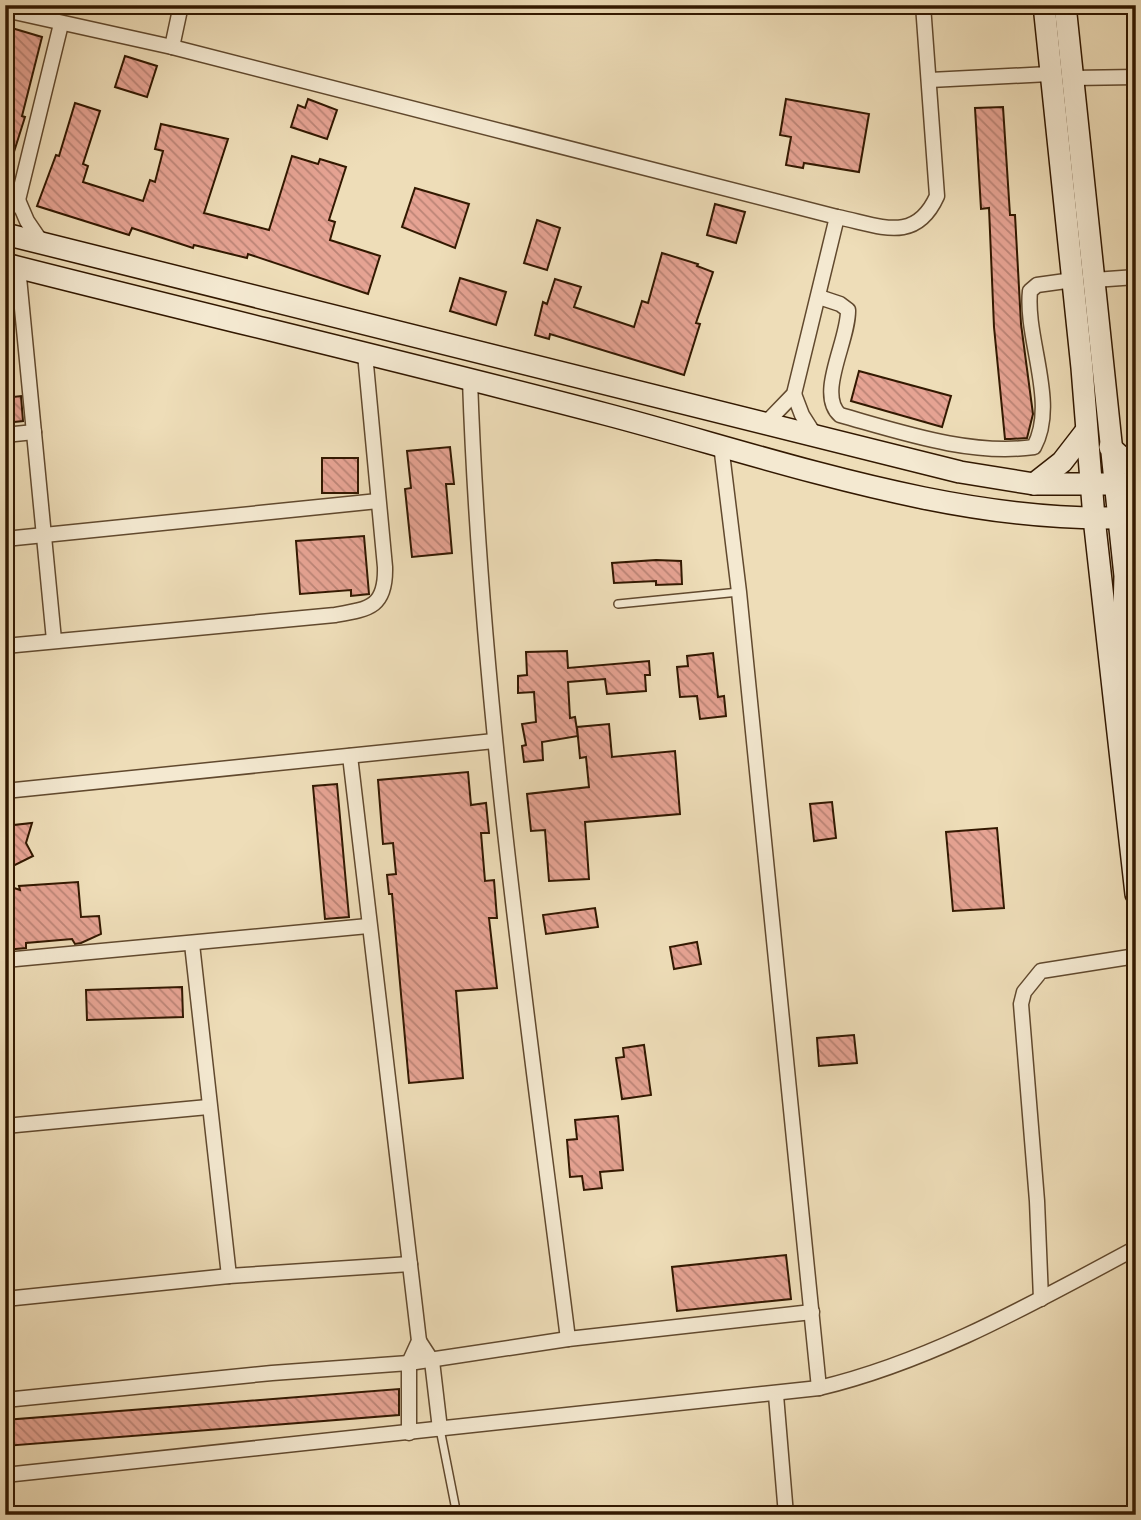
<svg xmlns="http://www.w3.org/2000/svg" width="1141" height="1520" font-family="'EB Garamond',serif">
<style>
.building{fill:url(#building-back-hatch);stroke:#321800;stroke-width:2}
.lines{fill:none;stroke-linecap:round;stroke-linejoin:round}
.lane-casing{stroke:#61492e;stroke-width:10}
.street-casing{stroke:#61492e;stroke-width:17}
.secondary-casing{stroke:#321800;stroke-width:24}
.lane{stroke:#f4e9d1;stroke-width:7}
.street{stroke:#f4e9d1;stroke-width:14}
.secondary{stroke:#f4e9d1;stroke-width:21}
</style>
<defs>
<pattern id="building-back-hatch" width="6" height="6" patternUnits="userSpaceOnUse" patternTransform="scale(1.75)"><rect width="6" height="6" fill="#e6a393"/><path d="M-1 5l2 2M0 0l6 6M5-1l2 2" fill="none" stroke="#bb8476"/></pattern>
</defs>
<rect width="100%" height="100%" fill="#eeddb8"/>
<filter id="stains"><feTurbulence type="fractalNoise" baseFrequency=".00286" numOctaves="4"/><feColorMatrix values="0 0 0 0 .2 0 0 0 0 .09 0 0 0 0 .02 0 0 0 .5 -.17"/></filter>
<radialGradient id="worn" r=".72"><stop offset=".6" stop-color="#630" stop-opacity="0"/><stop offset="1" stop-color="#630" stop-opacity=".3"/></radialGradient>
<g class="building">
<path d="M5 26 42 37 22 116 25 117 7 174Z"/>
<path d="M125 56 157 66 147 97 115 87Z"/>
<path d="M308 99 337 110 327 139 291 127 298 105 305 108Z"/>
<path d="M786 99 869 114 859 172 804 163 803 168 786 165 791 137 780 135Z"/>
<path d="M75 103 100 111 83 164 88 166 83 182 143 201 150 180 155 182 163 151 155 149 161 124 228 139 204 213 269 230 292 156 318 164 320 159 346 167 329 220 335 222 330 240 380 256 368 294 248 254 247 258 194 245 193 248 132 228 129 235 37 206 56 155 59 156Z"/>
<path d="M1003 107 1010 215H1015L1021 324 1033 414 1027 438 1010 439H1005L994 327 989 208 981 209 975 108Z"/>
<path d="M415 188 469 204 455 248 402 227Z"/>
<path d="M715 204 745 212 736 243 707 235Z"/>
<path d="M537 220 560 228 547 270 524 263Z"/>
<path d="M662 253 698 264 697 266 713 272 696 323 700 324 684 375 550 334 549 339 535 335 543 302 547 304 555 279 581 287 574 307 634 327 642 301 648 303Z"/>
<path d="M460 278 506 292 496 325 450 311Z"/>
<path d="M859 371 951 396 942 427 851 401Z"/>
<path d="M21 396 23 421 5 423V398Z"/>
<path d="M450 447 454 484H446L452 553 412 557 405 489 411 488 407 451Z"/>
<rect x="322" y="458" width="36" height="35"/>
<path d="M364 536 369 594 351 596V590L300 594 296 541Z"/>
<path d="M656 560 681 561 682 584 656 585V581L614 583 612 563Z"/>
<path d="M567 651 568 668 649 661 650 675H645L646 691 607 694 605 679 568 682 570 718 575 717 578 736 542 742 543 760 524 762 522 746 526 745 522 724 536 722 534 692 518 693V676L527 675 526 652Z"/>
<path d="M713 653 718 697 724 696 726 716 700 719 697 696 680 697 677 667 688 666 687 656Z"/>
<path d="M609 724 612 757 675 751 680 814 585 822 589 879 549 881 545 830 531 831 527 794 589 787 586 757 580 758 577 727Z"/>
<path d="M468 772 471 805 486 803 489 833H481L485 881 494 880 497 918H489L497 988 456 991 463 1078 409 1083 392 894H389L387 875 396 874 393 843 383 844 378 780Z"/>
<path d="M337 784 349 917 325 919 313 786Z"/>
<path d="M832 802 836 838 814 841 810 804Z"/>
<path d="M32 823 26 843 33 856 9 868 5 860V826Z"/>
<path d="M997 828 1004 908 953 911 946 832Z"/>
<path d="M78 882 81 917 99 916 101 934 81 943 75 944 72 939 26 943V948L5 950V885L20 890 19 886Z"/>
<path d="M595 908 598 927 546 934 543 915Z"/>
<path d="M697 942 701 964 674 969 670 947Z"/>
<path d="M182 987 183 1017 87 1020 86 990Z"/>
<path d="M854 1035 857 1063 819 1066 817 1038Z"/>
<path d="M644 1045 651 1095 622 1099 616 1058 624 1057 623 1048Z"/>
<path d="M618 1116 623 1170 600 1172 602 1188 584 1190 582 1176 570 1177 567 1140 577 1139 575 1120Z"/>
<path d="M786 1255 791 1299 677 1311 672 1267Z"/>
<path d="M399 1389V1415L5 1446V1420Z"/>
</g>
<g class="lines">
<defs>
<g id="lane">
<path d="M1132 5 1136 44"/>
<path d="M618 604 739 592"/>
<path d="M440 1429 457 1515"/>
</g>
<g id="street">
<path d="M5 10 172 47 837 217C879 225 915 245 937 196L923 5"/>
<path d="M172 47 181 5"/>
<path d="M1073 78 1136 77"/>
<path d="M930 80 1049 74"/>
<path d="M18 200 27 221 42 243"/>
<path d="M5 213 18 200 61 24"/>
<path d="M18 267 54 640"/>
<path d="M1094 280 1136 277"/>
<path d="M819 297 840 304 848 310C849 340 816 394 840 415 901 432 970 456 1034 447 1058 403 1025 339 1030 291L1037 285 1073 280"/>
<path d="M470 380C481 702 528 1020 568 1339"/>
<path d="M794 394 802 415 816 437"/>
<path d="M766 423 794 394 837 217"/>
<path d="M5 435 34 432"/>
<path d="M721 445 739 592 819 1388"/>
<path d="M5 539 378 501"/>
<path d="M5 646 335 615C370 609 386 607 385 567L365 354"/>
<path d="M350 756 419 1341 409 1363V1433"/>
<path d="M5 791 494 741"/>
<path d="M192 944 229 1276"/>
<path d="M5 960 368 926"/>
<path d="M5 1126 208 1107"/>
<path d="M5 1299 229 1276 410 1264"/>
<path d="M1041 1299 1037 1201 1021 1004 1024 992 1041 971 1136 956"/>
<path d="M419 1341 432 1361 440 1429"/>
<path d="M776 1395 786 1515"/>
<path d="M5 1400 272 1373 409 1363 568 1339 812 1312"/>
<path d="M5 1475 819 1388C932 1361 1033 1303 1136 1248"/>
</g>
<g id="secondary">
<path d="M1044 5 1082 368 1094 518 1136 894"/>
<path d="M1065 5 1125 576 1124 608 1136 743"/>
<path d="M5 234 960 472 1034 484H1136"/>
<path d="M5 264C205 315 406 362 605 414 773 458 962 527 1136 517"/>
<path d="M1110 447 1136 470"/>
<path d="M1034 484 1062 462 1086 431"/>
</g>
</defs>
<use href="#lane" class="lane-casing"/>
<use href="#street" class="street-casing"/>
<use href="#secondary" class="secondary-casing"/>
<use href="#lane" class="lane"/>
<use href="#street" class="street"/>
<use href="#secondary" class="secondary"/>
</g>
<rect width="1141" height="1520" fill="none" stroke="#eeddb8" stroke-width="28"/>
<rect x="7" y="7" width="1127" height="1506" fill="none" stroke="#321800" stroke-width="3.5"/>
<rect x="14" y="14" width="1113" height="1492" fill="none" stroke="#321800" stroke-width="2"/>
<rect width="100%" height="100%" filter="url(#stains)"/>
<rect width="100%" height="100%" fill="url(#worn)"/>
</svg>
